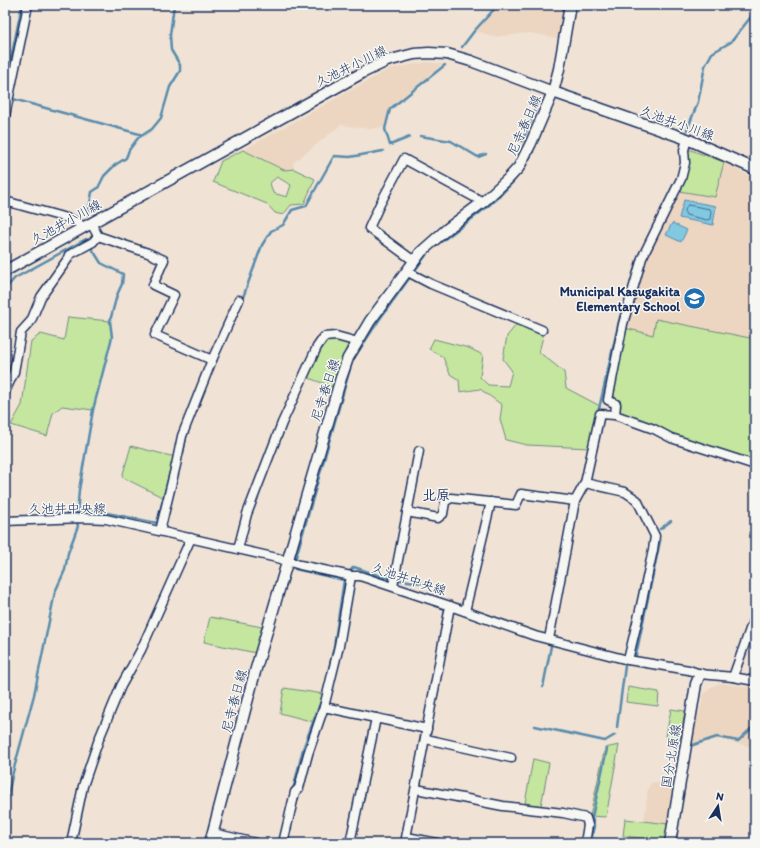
<svg xmlns="http://www.w3.org/2000/svg" width="760" height="848" font-family="Itim,'Klee One',sans-serif">
<style>
.built{fill:#ecd6c1}
.green{fill:#c4e69f;stroke:#708a7e;fill-rule:evenodd}
.water{fill:#81c8e1;stroke:#588bad}
.lines{fill:none;stroke-linecap:round;stroke-linejoin:round}
.shore{stroke:#446c92;stroke-width:1}
.stream{stroke:#588bad;stroke-width:2.5}
.minor-casing{stroke:#1b2f5e;stroke-width:11}
.tertiary-casing{stroke:#1b2f5e;stroke-width:13}
.minor{stroke:#f6f6f2;stroke-width:8}
.tertiary{stroke:#f6f6f2;stroke-width:10}
.labels{text-anchor:middle;dominant-baseline:central;stroke-width:3;stroke-linejoin:round;paint-order:stroke}
.street-label{font-size:13px;fill:#1b2f5e;stroke:#f6f6f2}
.poi-label{font-size:13px;font-weight:bold;fill:#1b2f5e;stroke:#f6f6f2;text-anchor:end}
.neighbourhood-label{font-size:14px;font-weight:bold;fill:#1b2f5e;stroke:#f6f6f2}
</style>
<rect width="100%" height="100%" fill="#f0e3d5"/>
<filter id="ink" filterUnits="userSpaceOnUse"><feTurbulence type="fractalNoise" baseFrequency=".025" numOctaves="2"/><feDisplacementMap in="SourceGraphic" scale="8" xChannelSelector="R" yChannelSelector="G"/><feConvolveMatrix kernelMatrix="1 2 1 2 8 2 1 2 1" color-interpolation-filters="sRGB"/></filter>
<g filter="url(#ink)">
<g class="built">
<path d="M498 5H545L564 13 560 39 531 33 492 37 475 30Z"/>
<path d="M427 62 443 64 389 108 384 127 369 129 341 125 293 163 294 169 284 170 243 150 389 69Z"/>
<path d="M724 162 755 179V461L676 436 658 426 620 414 621 405 613 394 625 328 643 269 646 261 679 191 715 197Z"/>
<path d="M720 683 755 688V746H747L717 739 690 746 704 694 711 687Z"/>
<path d="M652 782 674 785 669 824 644 821 648 788Z"/>
</g>
<g class="green">
<path d="M688 149 724 162 715 197 679 191 686 175Z"/>
<path d="M243 150 284 170 294 169 315 179 304 204 291 205 283 215 275 213 267 204 213 182 221 161ZM277 177 291 185 287 197 273 193 270 183Z"/>
<path d="M68 317 110 321 112 337 93 410 62 406 53 413 47 436 11 425 22 405 31 341 41 334 64 340Z"/>
<path d="M521 319 545 329 539 352 564 372 566 388 600 406 589 448 527 445 506 440 500 419 502 405 480 389 460 392 459 380 450 374 443 357 429 349 434 339 469 348 483 355 480 377 488 385 508 386 512 371 503 359 507 336Z"/>
<path d="M656 319 755 339V461L676 436 658 426 620 414 621 405 613 394 625 328 653 335Z"/>
<path d="M337 339 348 344 333 387 306 377 326 341Z"/>
<path d="M131 446 175 457 164 498 122 477Z"/>
<path d="M210 617 262 627 256 653 204 642Z"/>
<path d="M628 687 659 692 658 706 626 702Z"/>
<path d="M284 688 324 694 314 722 280 713Z"/>
<path d="M671 709 685 711 680 739 666 736Z"/>
<path d="M619 745 606 817 590 816 605 748Z"/>
<path d="M533 759 549 763 541 806 525 803Z"/>
<path d="M625 819 669 824 667 841 623 836Z"/>
</g>
<g class="water">
<path d="M684 200 716 206 713 225 679 218Z"/>
<path d="M672 223 687 230 681 242 666 235Z"/>
</g>
<g class="lines">
<path class="shore" d="M688 205 710 209 711 211 710 219 707 220 686 215C684 213 685 207 688 205Z"/>
<g class="stream">
<path d="M462 47 475 30 498 5"/>
<path d="M5 88 22 5"/>
<path d="M13 99 143 135"/>
<path d="M687 130 698 102 705 66 712 53 731 42 754 13 755 11"/>
<path d="M420 136 451 141 478 157 486 154"/>
<path d="M410 137 390 145 385 129 390 109 445 65"/>
<path d="M522 141 535 110"/>
<path d="M528 160 533 152"/>
<path d="M88 215 92 192 98 188 104 176 115 165 126 158 129 150 138 138 152 129 161 118 170 87 180 71V65L171 50 170 35 174 5"/>
<path d="M435 246C464 224 498 203 520 173"/>
<path d="M5 289 15 278 86 239 101 263 123 274 122 284 117 295 110 321 112 337 93 410 79 490 77 514"/>
<path d="M242 300 262 245 271 231 283 225 292 210 306 206 334 156 350 157 383 151"/>
<path d="M354 358 379 320 429 251"/>
<path d="M598 413 620 317 625 303"/>
<path d="M183 453 187 432"/>
<path d="M77 509 97 511 157 523 172 464"/>
<path d="M660 529 671 521"/>
<path d="M296 557 352 362"/>
<path d="M295 569 344 580 334 647 328 673"/>
<path d="M350 571 354 567 386 578 430 584"/>
<path d="M636 655 660 541"/>
<path d="M543 687 551 646"/>
<path d="M535 726 605 741 615 735"/>
<path d="M617 727 625 666"/>
<path d="M693 745 717 737 738 741 755 725"/>
<path d="M293 790 303 749 323 696"/>
<path d="M5 836 6 804 13 772 34 695 55 592 65 570 68 553 78 526 77 523"/>
<path d="M591 843 594 826 592 817 607 749"/>
</g>
<defs>
<g id="minor">
<path d="M5 116 28 5"/>
<path d="M5 201 70 219 78 223 84 227"/>
<path d="M91 223 98 236 148 253 164 260 153 285 174 295 155 335 212 360"/>
<path d="M414 261 369 228 380 204 404 159 483 202"/>
<path d="M406 271 431 284 542 330"/>
<path d="M5 392 14 372 21 332 31 321 41 297 67 260 69 255 93 242 98 236"/>
<path d="M615 415 616 404 608 400 623 324 642 258 681 179 685 163 684 150 687 139"/>
<path d="M585 483 625 492 637 500 655 536 653 550 640 610 628 660"/>
<path d="M407 512 438 518 443 514 445 502 451 498 516 505 521 494 575 501"/>
<path d="M5 521 83 518 106 519 277 558 300 565 351 576H360L450 606 535 636 628 660 689 670 700 674 733 677 755 681"/>
<path d="M160 531 176 465 182 436 212 360 239 300"/>
<path d="M238 549 247 514 282 423 317 347 324 337 336 336 358 342"/>
<path d="M393 586 419 451"/>
<path d="M465 611 491 502"/>
<path d="M549 639 575 501 585 483 600 414 615 415 654 429 671 438 755 465"/>
<path d="M733 677 755 615"/>
<path d="M324 707 339 646 351 576"/>
<path d="M426 739 511 758"/>
<path d="M416 789 503 806 563 813 586 818 588 825 585 843"/>
<path d="M213 833 256 843"/>
<path d="M407 837 437 843"/>
<path d="M71 843 83 786 99 739 121 686 141 650 191 538"/>
<path d="M283 843 295 792 299 788 308 754 324 707 427 729"/>
<path d="M350 843 376 718"/>
<path d="M405 843 450 606"/>
</g>
<g id="tertiary">
<path d="M5 271 364 72 387 61 414 54 429 53 447 54 471 61 553 92 687 139 755 169"/>
<path d="M210 843 255 672 341 378 348 358 370 321 421 252 447 229 483 202 508 179 519 167 531 143 553 92 559 69 570 5"/>
<path d="M670 843 696 684 700 674"/>
</g>
</defs>
<use href="#minor" class="minor-casing"/>
<use href="#tertiary" class="tertiary-casing"/>
<use href="#minor" class="minor"/>
<use href="#tertiary" class="tertiary"/>
</g>
</g>
<defs>
<symbol id="school-disc" viewBox="-11 -11 22 22"><circle r="9.5" fill="#1f6fb2" stroke="#f6f6f2"/><path d="M0-5L7-2L0 1L-7-2ZM-4 1L0 2.5L4 1V4Q0 6-4 4Z" fill="#fff"/></symbol>
</defs>
<g fill-rule="evenodd">
<use href="#school-disc" x="682" y="286" width="25" height="25"/>
</g>
<g class="labels">
<g class="street-label">
<text transform="translate(351 66) rotate(-26)">久池井小川線</text>
<text transform="translate(677 123) rotate(20)">久池井小川線</text>
<text transform="translate(524 125) rotate(-66)">尼寺春日線</text>
<text transform="translate(66 222) rotate(-29)">久池井小川線</text>
<text transform="translate(325 390) rotate(-72)">尼寺春日線</text>
<text x="67" y="508">久池井中央線</text>
<text transform="translate(409 579) rotate(18)">久池井中央線</text>
<text transform="translate(234 701) rotate(-75)">尼寺春日線</text>
<text transform="translate(671 756) rotate(-81)">国分北原線</text>
</g>
<g class="poi-label">
<text x="680" y="291">Municipal Kasugakita<tspan x="680" dy="15">Elementary School</tspan></text>
</g>
<g class="neighbourhood-label">
<text x="436" y="495">北原</text>
</g>
</g>
<rect width="760" height="848" fill="none" stroke="#f6f6f2" stroke-width="20"/>
<rect x="10" y="10" width="740" height="828" fill="none" stroke="#1b2f5e" stroke-width="1.5" filter="url(#ink)"/>
<g transform="translate(718 806) rotate(12)" stroke="#f6f6f2" stroke-width="3" paint-order="stroke">
<path d="M0-3L7 15L0 10L-7 15Z" fill="#1b2f5e"/>
<text y="-6" font-size="11" font-weight="bold" text-anchor="middle" fill="#1b2f5e">N</text>
</g>
</svg>
